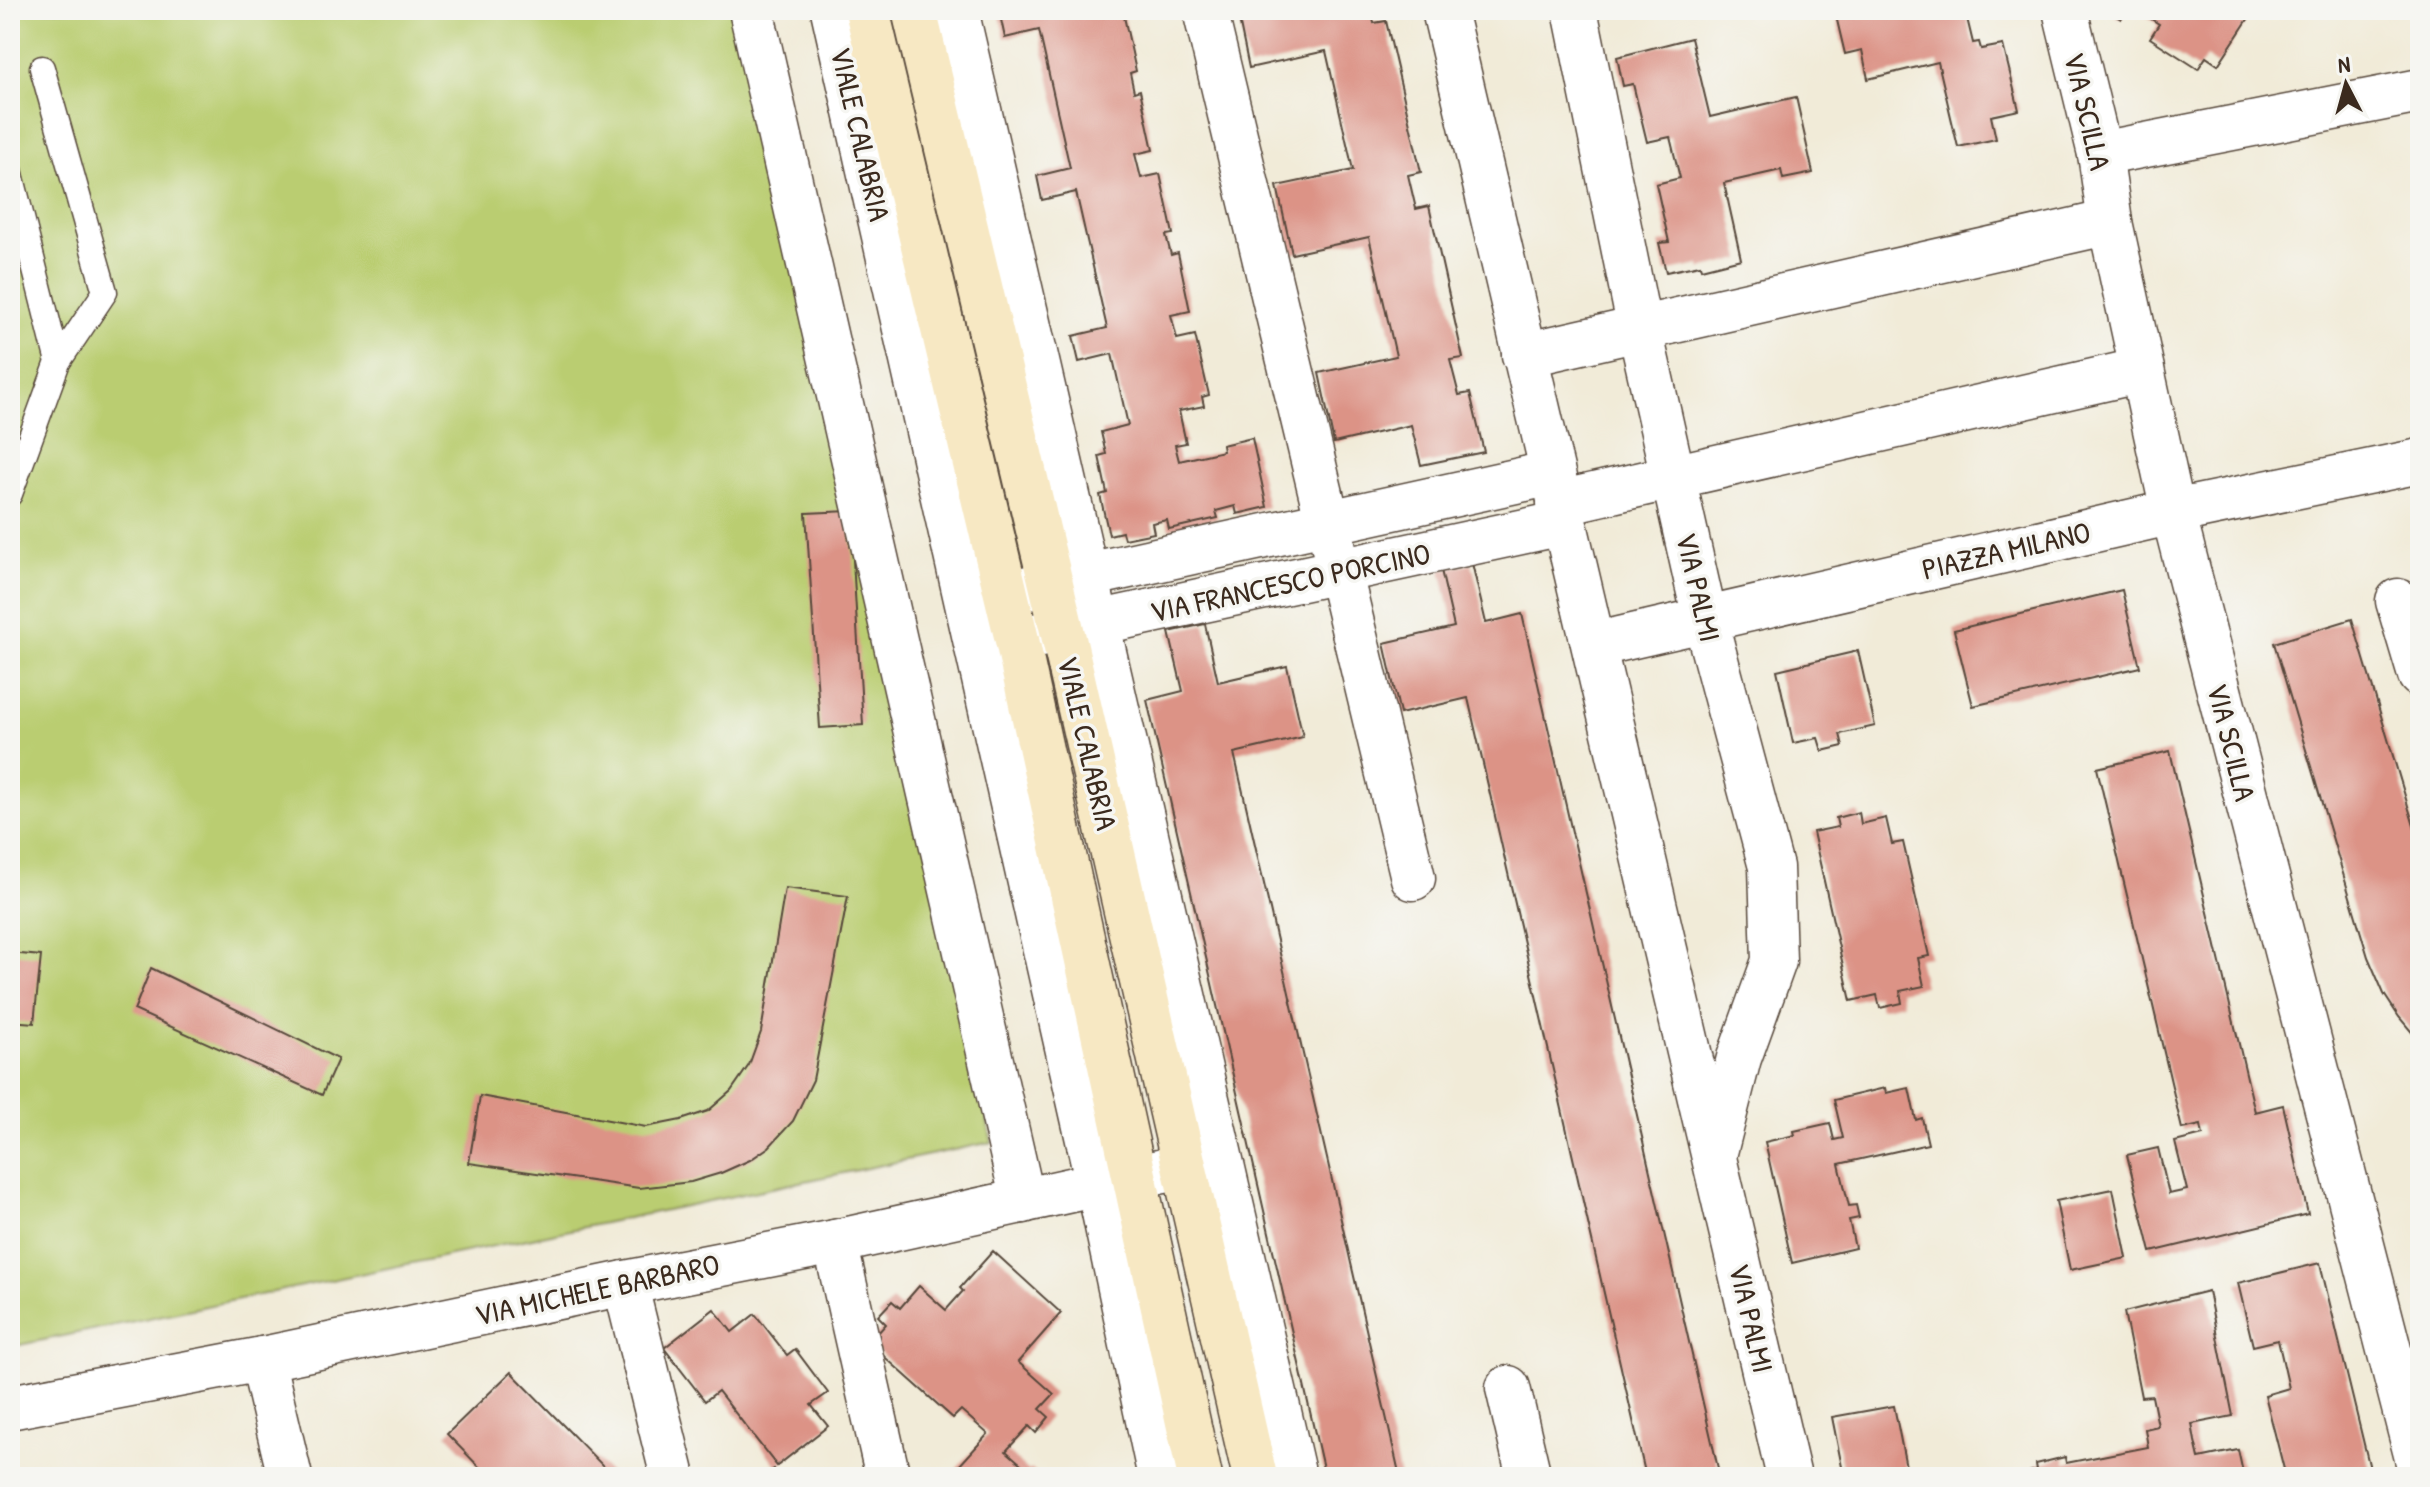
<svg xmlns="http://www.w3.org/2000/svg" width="2430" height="1487" font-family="'Patrick Hand',sans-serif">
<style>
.green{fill:#bacd71;stroke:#7a7c48;stroke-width:2}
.building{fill:#dc9386}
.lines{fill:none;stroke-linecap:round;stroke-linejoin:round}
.lane-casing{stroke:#56473a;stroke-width:27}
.street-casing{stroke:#56473a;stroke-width:47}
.secondary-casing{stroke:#56473a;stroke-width:47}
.lane{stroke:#fff;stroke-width:24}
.street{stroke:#fff;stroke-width:44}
.secondary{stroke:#f7e8c3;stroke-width:44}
.labels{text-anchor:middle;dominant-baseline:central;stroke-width:7;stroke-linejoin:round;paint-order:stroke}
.street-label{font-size:30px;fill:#3b2a1e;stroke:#f6f6f2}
</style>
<rect width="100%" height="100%" fill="#f6f6f2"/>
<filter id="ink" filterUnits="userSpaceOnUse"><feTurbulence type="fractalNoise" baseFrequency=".0125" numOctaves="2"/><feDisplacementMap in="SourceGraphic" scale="16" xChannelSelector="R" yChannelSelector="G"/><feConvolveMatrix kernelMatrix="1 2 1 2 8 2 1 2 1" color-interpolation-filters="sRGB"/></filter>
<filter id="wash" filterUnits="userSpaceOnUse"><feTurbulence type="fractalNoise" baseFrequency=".006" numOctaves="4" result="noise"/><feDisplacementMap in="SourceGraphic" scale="32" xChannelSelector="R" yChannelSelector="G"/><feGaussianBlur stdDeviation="1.8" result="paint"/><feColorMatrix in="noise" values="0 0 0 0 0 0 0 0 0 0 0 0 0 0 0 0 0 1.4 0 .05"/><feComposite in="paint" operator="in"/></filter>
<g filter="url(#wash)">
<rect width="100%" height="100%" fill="#f1ebd8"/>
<path class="green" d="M10 10H741L992 1142 10 1347Z"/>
<g id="blocks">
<g class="building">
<path d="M1020 10H1103L1104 17 1123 12 1136 71 1130 73 1134 92 1140 90 1153 150 1135 154 1141 178 1160 174 1173 234 1166 235 1171 255 1178 253 1190 311 1171 315 1177 339 1195 335 1209 395 1202 397 1204 406 1179 411 1186 443 1175 445 1179 461 1223 451 1222 445 1252 438 1267 507 1237 514 1235 506 1216 511 1218 518 1169 529 1167 520 1152 523 1154 533 1124 539 1122 532 1109 535 1100 495 1107 493 1099 456 1106 454 1101 432 1128 425 1112 354 1079 362 1073 336 1107 328 1076 192 1042 200 1037 176 1070 168 1039 30 1005 38 1000 15Z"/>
<path d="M1237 10H1371L1374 23 1386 21 1421 172 1408 175 1416 209 1429 206 1463 358 1450 360 1459 395 1470 393 1484 452 1421 465 1411 425 1334 443 1319 373 1396 356 1369 237 1292 254 1277 186 1353 170 1326 51 1249 68Z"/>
<path d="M1862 10H1965L1973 43 1979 42 1981 49 2003 45 2019 110 1991 116 1996 139 1958 147 1938 62 1868 79 1862 50 1845 54 1836 16Z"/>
<path d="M2107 10H2126L2121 19Z"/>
<path d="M2137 10H2254L2218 65 2206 57 2198 69 2150 38 2159 24Z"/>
<path d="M1691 38 1710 117 1796 97 1813 173 1783 179 1781 170 1724 183 1741 259 1701 269 1700 265 1666 272 1659 243 1669 242 1656 184 1680 178 1670 137 1647 142 1633 84 1623 86 1617 57Z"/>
<path d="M850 511 863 725 820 728 806 513Z"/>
<path d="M1472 563 1486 623 1522 614 1720 1477H1646L1468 698 1400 714 1384 643 1454 627 1441 570Z"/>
<path d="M2122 590 2140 667 1973 706 1954 630Z"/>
<path d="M2352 619 2420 846V1042L2399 1017 2384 994 2368 957 2274 643Z"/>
<path d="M1205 624 1218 682 1287 666 1303 737 1234 753 1400 1477H1325L1147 700 1183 691 1169 632Z"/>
<path d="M1858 651 1875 726 1840 734 1843 746 1822 751 1818 738 1793 743 1777 670Z"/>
<path d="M2170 751 2255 1112 2283 1105 2308 1214 2151 1252 2127 1155 2158 1148 2169 1194 2187 1190 2175 1142 2203 1135 2201 1125 2182 1129 2097 768Z"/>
<path d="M1859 812 1861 824 1886 818 1892 844 1903 842 1929 956 1918 958 1924 986 1900 991 1902 1003 1880 1008 1877 995 1851 1001 1813 832 1838 827 1836 818Z"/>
<path d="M785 888 848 896 813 1080 793 1121 769 1147 750 1160 721 1173 691 1182 639 1188 469 1163 480 1096 646 1127 681 1120 708 1111 731 1091 749 1065 761 1032Z"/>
<path d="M10 953 41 956 34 1023 10 1021Z"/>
<path d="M151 968 338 1059 322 1095 134 1010Z"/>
<path d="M1885 1088 1886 1093 1909 1088 1916 1120 1922 1118 1928 1144 1839 1164 1849 1206 1856 1205 1859 1218 1849 1220 1855 1248 1792 1263 1765 1142 1795 1135 1794 1131 1830 1123 1834 1140 1843 1138 1834 1100Z"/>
<path d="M2113 1189 2127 1258 2070 1270 2056 1201Z"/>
<path d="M993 1251 1061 1313 1018 1362 1054 1394 1040 1409 1049 1417 1036 1433 1029 1426 1006 1451 1029 1471 1032 1469 1041 1477H949L988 1434 961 1410 953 1418 869 1343 886 1324 878 1316 892 1301 900 1308 919 1286 946 1310 963 1291 960 1288Z"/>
<path d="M2320 1263 2343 1358 2372 1477H2286L2265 1395 2289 1388 2278 1340 2253 1346 2238 1283Z"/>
<path d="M2208 1291 2233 1416 2192 1424 2195 1441 2199 1458 2238 1450 2244 1477H2007L2037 1470 2036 1464 2065 1457 2066 1463 2148 1447 2145 1429 2158 1426 2152 1396 2141 1397 2124 1312Z"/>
<path d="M714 1309 732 1332 755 1314 787 1355 795 1349 828 1393 811 1405 828 1426 777 1466 718 1391 705 1401 664 1348Z"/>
<path d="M511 1372 611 1474 609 1477H489L447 1434Z"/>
<path d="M1894 1406 1908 1477H1844L1832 1417Z"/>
<path d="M774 1469 779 1477H763Z"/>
</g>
</g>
</g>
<g filter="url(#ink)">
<use href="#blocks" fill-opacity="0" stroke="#56473a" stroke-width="2"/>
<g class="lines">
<defs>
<g id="lane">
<path d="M42 68 105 292 58 362"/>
<path d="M10 170 58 362 10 494"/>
</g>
<g id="street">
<path d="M751 10 1023 1201"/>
<path d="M833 10 1098 1184 1160 1477"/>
<path d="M956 10 1294 1477"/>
<path d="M1205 10 1413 878"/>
<path d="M1444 10C1557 499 1673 988 1789 1477"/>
<path d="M1575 10 1640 330 1705 619 1771 867 1774 961 1739 1058 1715 1152"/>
<path d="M2065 10 2100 154 2110 222 2173 512 2420 1470"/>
<path d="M2100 154 2420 91"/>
<path d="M1524 355 2110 222"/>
<path d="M1559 503 2142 370"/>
<path d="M1006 593 1552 473"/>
<path d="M2398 601 2420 675"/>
<path d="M1017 640 1563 523"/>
<path d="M1594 645 2173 512 2420 461"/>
<path d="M835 1242 888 1477"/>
<path d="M625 1283 673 1477"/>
<path d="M262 1359 290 1477"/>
<path d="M1508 1388 1529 1477"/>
<path d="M10 1407 262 1359 625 1283 835 1242 1098 1184 1184 1167"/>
</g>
<g id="secondary">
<path d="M867 10 1017 640 1200 1477"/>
<path d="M914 10 1062 630 1255 1477"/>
</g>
</defs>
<use href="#lane" class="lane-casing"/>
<use href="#street" class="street-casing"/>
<use href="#secondary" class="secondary-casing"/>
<use href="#lane" class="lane"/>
<use href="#street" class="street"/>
<use href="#secondary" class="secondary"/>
</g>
</g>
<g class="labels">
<g class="street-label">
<text transform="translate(2088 111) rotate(77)">VIA SCILLA</text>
<text transform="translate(861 134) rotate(77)">VIALE CALABRIA</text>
<text transform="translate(2006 550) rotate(-13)">PIAZZA MILANO</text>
<text transform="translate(1290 582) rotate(-12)">VIA FRANCESCO PORCINO</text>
<text transform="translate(1699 587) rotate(77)">VIA PALMI</text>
<text transform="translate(2232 742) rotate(76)">VIA SCILLA</text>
<text transform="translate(1088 743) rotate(77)">VIALE CALABRIA</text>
<text transform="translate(597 1289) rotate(-12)">VIA MICHELE BARBARO</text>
<text transform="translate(1752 1318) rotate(77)">VIA PALMI</text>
</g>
</g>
<rect width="2430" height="1487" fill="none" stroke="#f6f6f2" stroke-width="40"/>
<g transform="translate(2346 84) rotate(354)" stroke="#f6f6f2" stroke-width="6" paint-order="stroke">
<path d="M0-6L14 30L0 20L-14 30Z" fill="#3b2a1e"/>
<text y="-12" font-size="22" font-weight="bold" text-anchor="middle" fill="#3b2a1e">N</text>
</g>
</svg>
